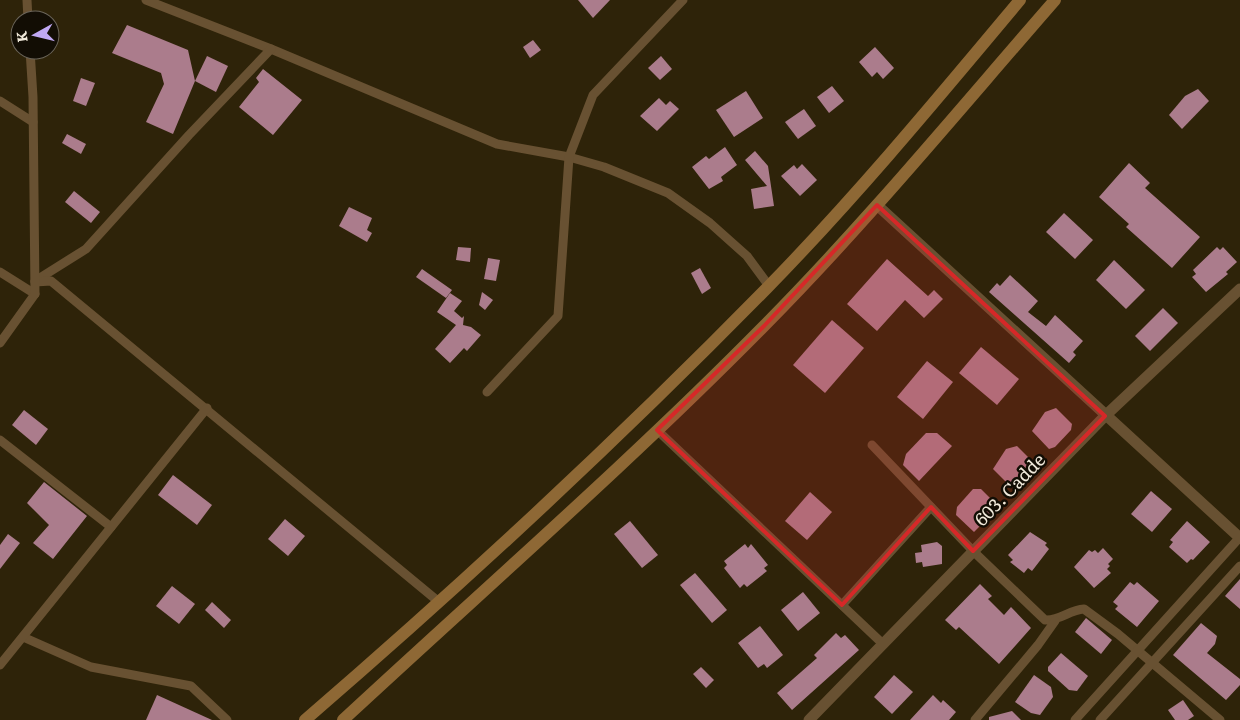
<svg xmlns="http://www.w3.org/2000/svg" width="1240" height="720" font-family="Literata,serif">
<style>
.building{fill:#ab7c8c}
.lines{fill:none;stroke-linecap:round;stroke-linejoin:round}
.minor{stroke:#685132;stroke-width:9}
.tertiary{stroke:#685132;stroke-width:11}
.secondary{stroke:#8e6835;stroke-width:12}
.marked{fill:#d62828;fill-opacity:0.2;stroke:#d62828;stroke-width:4;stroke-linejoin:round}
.labels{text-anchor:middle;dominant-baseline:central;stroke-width:5;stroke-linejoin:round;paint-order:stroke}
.street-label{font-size:18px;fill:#f0e9da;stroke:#120d04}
</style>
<rect width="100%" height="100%" fill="#2e2309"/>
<g class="building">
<path d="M578 0H610L593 18Z"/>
<path d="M127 25 188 50 195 81 173 134 146 122 164 84 161 73 112 53Z"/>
<path d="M533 40 541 50 530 58 523 47Z"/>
<path d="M875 47 894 68 883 79 877 72 872 77 859 62Z"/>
<path d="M207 56 228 66 216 92 195 81Z"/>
<path d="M661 56 672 69 660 80 648 68Z"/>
<path d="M263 69 302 100 273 135 239 107 259 82 256 78Z"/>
<path d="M81 78 95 83 86 106 73 101Z"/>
<path d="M832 86 844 101 829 113 817 97Z"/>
<path d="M1198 89 1209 101 1182 129 1169 115 1185 96Z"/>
<path d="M746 91 763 118 734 137 716 110Z"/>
<path d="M659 98 666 105 670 101 679 109 657 131 640 116Z"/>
<path d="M804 109 816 126 798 139 785 122Z"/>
<path d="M67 134 86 144 81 154 62 143Z"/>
<path d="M725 147 737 165 721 177 723 181 709 189 692 167 706 156 709 159Z"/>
<path d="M755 151 768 166 774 206 754 209 751 189 767 186 745 160Z"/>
<path d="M1129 163 1150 183 1145 188 1200 237 1172 268 1126 227 1129 224 1099 197Z"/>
<path d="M802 164 817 180 800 196 781 176 794 165 797 169Z"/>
<path d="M74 191 100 212 91 223 65 202Z"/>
<path d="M349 207 372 218 367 230 372 233 367 242 339 226Z"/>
<path d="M1064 213 1093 240 1075 259 1046 232Z"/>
<path d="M458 247 471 248 470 262 456 260Z"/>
<path d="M1217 247 1220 250 1223 247 1237 262 1226 272 1228 274 1206 292 1192 277 1196 274 1193 270Z"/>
<path d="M488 258 500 260 496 281 484 279Z"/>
<path d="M887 259 928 296 934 290 943 299 924 318 905 300 877 331 847 304Z"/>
<path d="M1114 260 1145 290 1126 309 1096 280Z"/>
<path d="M700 268 711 288 702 294 691 273Z"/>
<path d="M422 269 452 290 446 298 416 277Z"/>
<path d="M1010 275 1038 301 1028 312 1046 326 1055 315 1083 341 1073 352 1076 355 1069 363 989 292 997 283 1000 286Z"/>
<path d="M482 292 493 300 485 310 479 305Z"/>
<path d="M450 293 462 301 454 311 462 318 464 316 463 325 471 327 481 335 467 351 464 348 450 363 435 349 456 325 437 312Z"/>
<path d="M1163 308 1178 323 1150 351 1135 336Z"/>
<path d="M832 320 864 348 825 393 793 365Z"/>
<path d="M981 347 1019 379 997 405 959 373Z"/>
<path d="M927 361 953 382 923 419 897 397Z"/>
<path d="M1056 408 1072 424 1071 430 1055 447 1049 449 1032 431 1045 412Z"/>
<path d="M24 410 48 429 36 445 12 425Z"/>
<path d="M926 433H937L952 446 919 481 903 465 906 454Z"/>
<path d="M1017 446 1033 462 1032 467 1016 484 1011 487 993 469 1006 449Z"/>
<path d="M173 475 212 505 197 525 158 495Z"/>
<path d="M44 482 87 516 53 559 33 543 49 525 27 503Z"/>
<path d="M973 489H981L999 507 974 532 956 515 957 507Z"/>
<path d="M1151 491 1172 509 1152 532 1131 514Z"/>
<path d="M810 492 832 512 807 540 785 521Z"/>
<path d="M285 519 305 536 288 556 268 539Z"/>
<path d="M630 521 658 555 642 568 614 534Z"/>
<path d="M1187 521 1210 542 1193 560 1191 559 1187 563 1169 547 1173 542 1170 540Z"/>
<path d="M1030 532 1047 543 1045 545 1049 549 1032 571 1028 568 1024 573 1010 562 1013 560 1008 555Z"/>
<path d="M8 534 20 543 0 569V545Z"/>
<path d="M937 542 942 546V564L923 567 922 562 916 563 915 553 922 552 921 545Z"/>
<path d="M745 544 748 548 751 544 768 565 764 568 767 571 747 587 744 584 740 588 724 568 727 565 724 561Z"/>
<path d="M1103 548 1113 559 1108 564 1110 566 1107 569 1111 573 1094 588 1074 567 1089 550 1092 552 1095 550 1098 553Z"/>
<path d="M695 573 727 610 712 623 680 585Z"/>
<path d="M1240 579V609L1225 596Z"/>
<path d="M1130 582 1134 585 1137 582 1159 601 1137 627 1115 609 1118 606 1113 602Z"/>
<path d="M980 584 992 596 988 599 1004 615 1011 607 1031 628 999 664 959 627 956 630 945 620Z"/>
<path d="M172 586 195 604 179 624 156 606Z"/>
<path d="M803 592 820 613 798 631 781 610Z"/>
<path d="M212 602 231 620 224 628 205 610Z"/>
<path d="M1086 618 1112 640 1101 654 1075 632Z"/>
<path d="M1201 623 1217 636 1215 644 1207 653 1240 679V685L1226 700 1173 655Z"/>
<path d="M760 626 783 655 767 668 764 664 758 668 738 643Z"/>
<path d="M836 633 841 638 845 635 859 650 792 710 777 693 817 658 814 655Z"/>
<path d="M1061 653 1088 676 1077 691 1069 690 1048 671V667Z"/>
<path d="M701 667 714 680 706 688 693 674Z"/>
<path d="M894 675 913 692 892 714 874 697Z"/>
<path d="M1034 675 1051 687 1053 697 1040 715 1031 713 1015 702Z"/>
<path d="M157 695 212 720H146Z"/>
<path d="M933 695 941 703 943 700 956 712 949 720H910Z"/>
<path d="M1183 700 1194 716 1188 720H1175L1168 710Z"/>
<path d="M1012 711 1021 720H989V717Z"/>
</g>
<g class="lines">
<g class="minor">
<path d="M27 0 28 20"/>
<path d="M146 0 271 49 497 144 569 157 604 167 668 193 710 223 747 256 769 286"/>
<path d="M0 101 33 122"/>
<path d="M0 272 35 294"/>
<path d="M35 281 86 249 189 135 271 49"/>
<path d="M35 282 51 281 439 602"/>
<path d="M0 343 35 294 33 97 30 50"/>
<path d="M487 392 558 316 569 157 593 95 683 0"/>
<path d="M657 430 883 644"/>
<path d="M0 440 111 527"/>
<path d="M872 445 973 551 1045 620C1060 621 1069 610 1084 609L1118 634 1220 720"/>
<path d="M842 605 931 507"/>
<path d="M23 637 91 667 191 686 227 720"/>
<path d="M0 665 207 408"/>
<path d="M975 720 1038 645 1055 621"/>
<path d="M1075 720 1240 537"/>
<path d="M1100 720 1240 566"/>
</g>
<g class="tertiary">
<path d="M877 205 1240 538"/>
<path d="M809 720 1105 416 1240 289"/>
</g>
<g class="secondary">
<path d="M305 720C465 582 619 439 767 288 856 197 938 98 1020 0"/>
<path d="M343 720C483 590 629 463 763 327 866 223 959 110 1055 0"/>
</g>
</g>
<path class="marked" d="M877 205 1105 416 973 551 931 507 842 605 657 430 764 326Z"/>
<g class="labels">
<g class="street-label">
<text transform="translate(1009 489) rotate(-46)">603. Cadde</text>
</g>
</g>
<g transform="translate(35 35) rotate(262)"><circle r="24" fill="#120d04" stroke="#6b655a"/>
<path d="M0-4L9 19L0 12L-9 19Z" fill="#c0a8f3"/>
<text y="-8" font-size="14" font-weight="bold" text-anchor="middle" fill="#f0e9da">K</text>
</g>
</svg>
